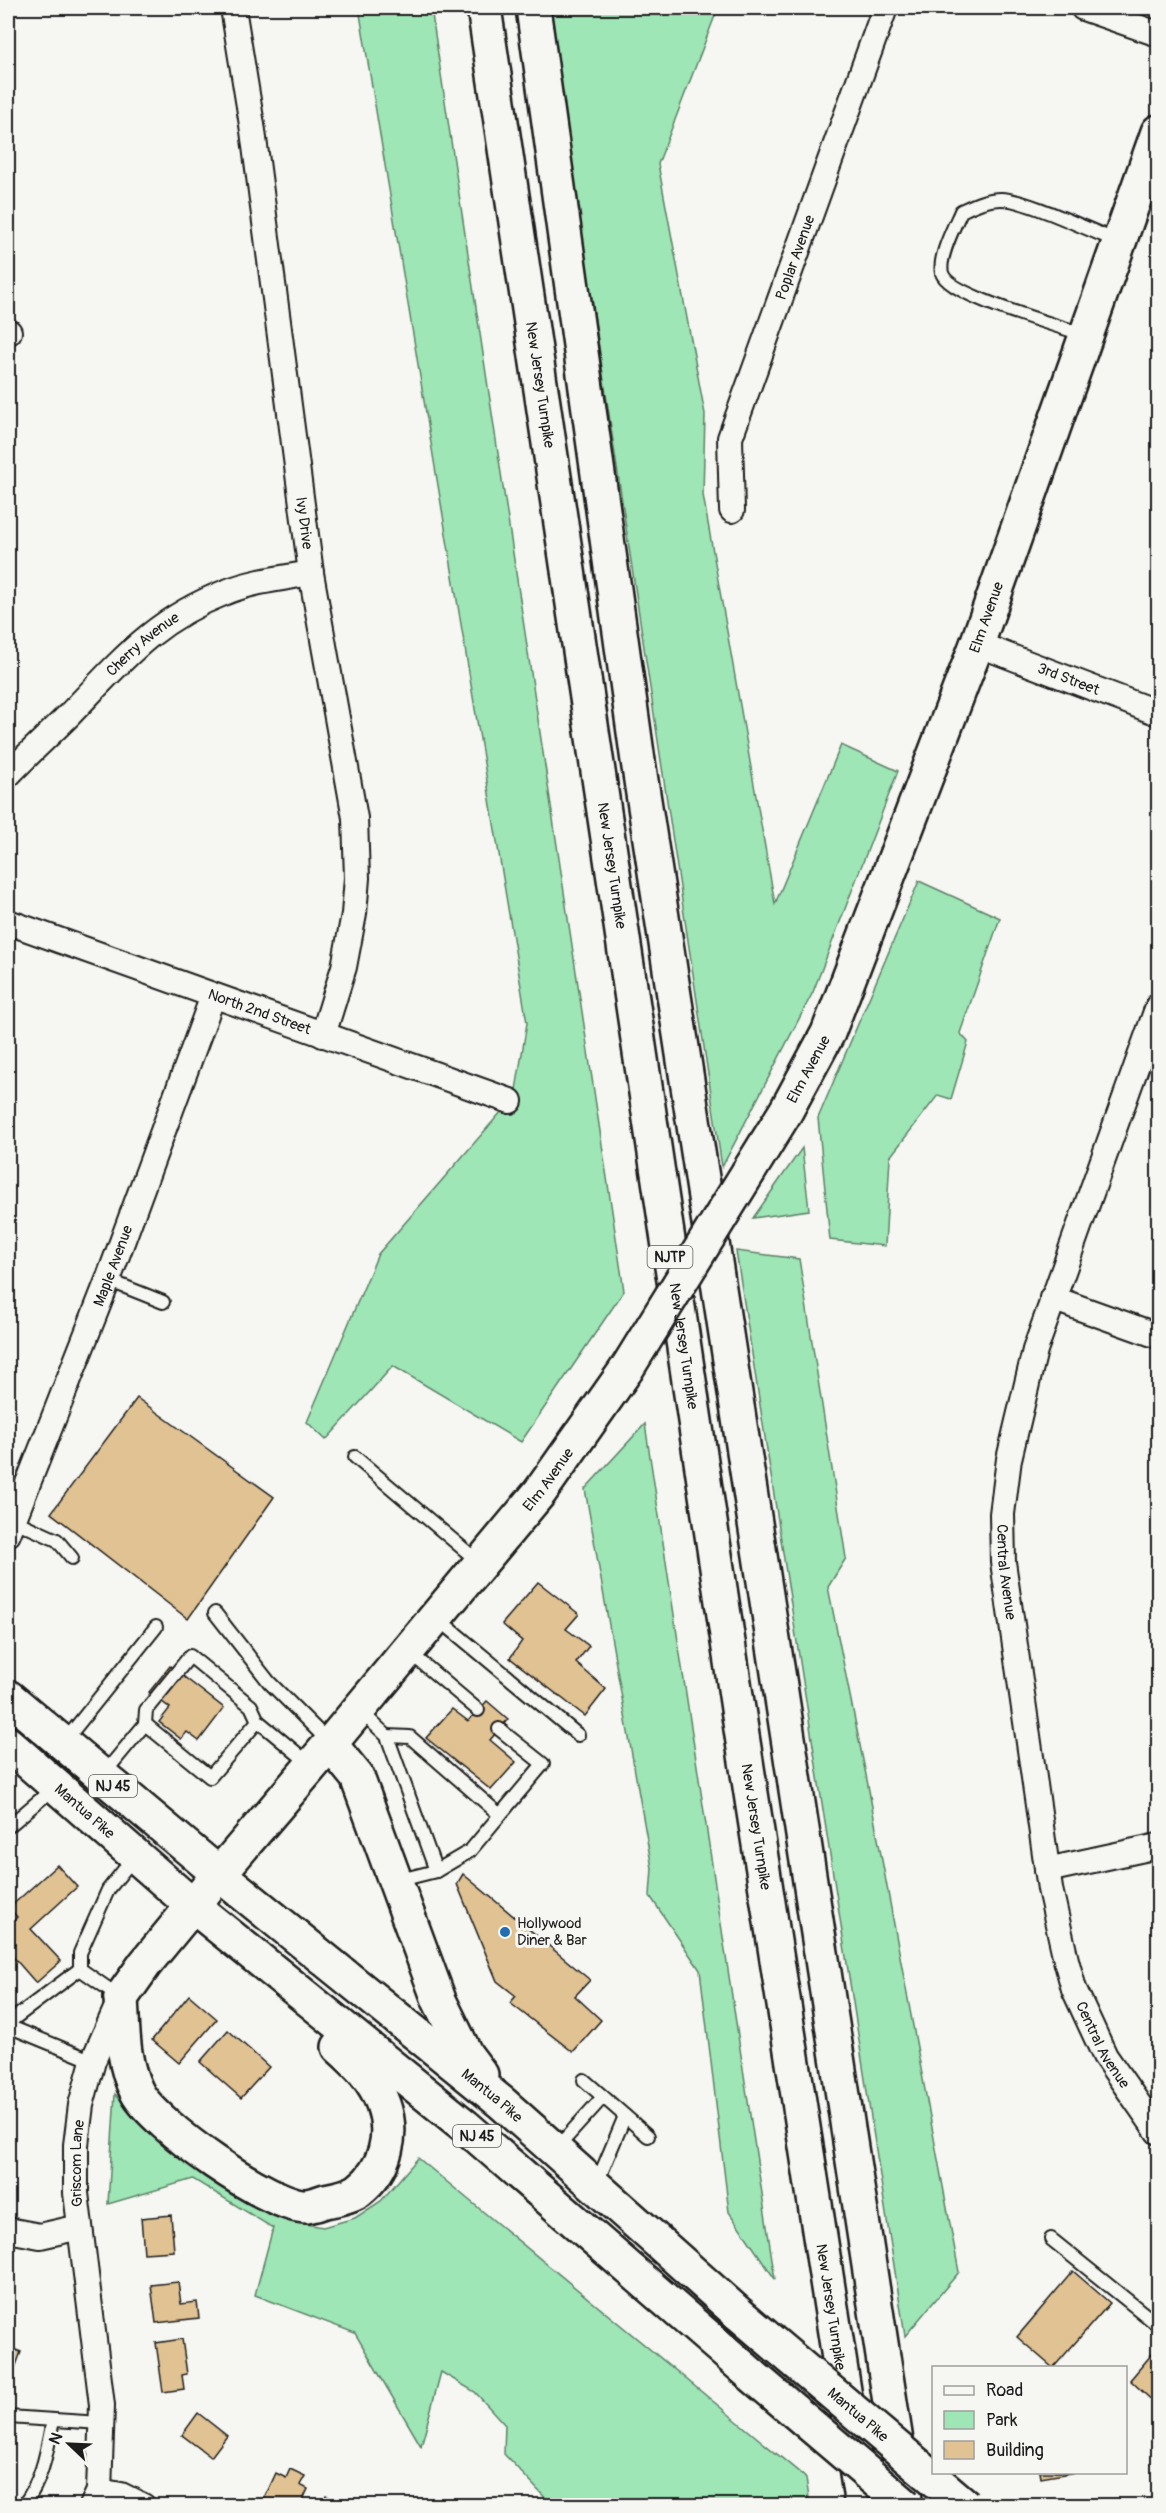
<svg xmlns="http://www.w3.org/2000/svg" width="1166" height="2513" font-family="Pangolin,sans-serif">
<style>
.green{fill:#9ee6b5;stroke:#5d8168;stroke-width:1.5}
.building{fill:#e0c293;stroke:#1c1c1c;stroke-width:1.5}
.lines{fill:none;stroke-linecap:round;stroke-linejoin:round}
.service-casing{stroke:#1c1c1c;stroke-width:16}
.minor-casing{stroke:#1c1c1c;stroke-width:28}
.secondary-casing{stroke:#1c1c1c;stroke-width:38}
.primary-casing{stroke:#1c1c1c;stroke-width:38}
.motorway-casing{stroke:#1c1c1c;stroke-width:38}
.service{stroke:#f6f6f2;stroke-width:12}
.minor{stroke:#f6f6f2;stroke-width:24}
.secondary{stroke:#f6f6f2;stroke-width:33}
.primary{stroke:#f6f6f2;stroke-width:33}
.motorway{stroke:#f6f6f2;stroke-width:33}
.secondary-bridge-casing{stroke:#1c1c1c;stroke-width:38;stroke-linecap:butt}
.primary-bridge-casing{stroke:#1c1c1c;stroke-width:38;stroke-linecap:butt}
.secondary-bridge{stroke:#f6f6f2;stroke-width:33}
.primary-bridge{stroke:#f6f6f2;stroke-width:33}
.poi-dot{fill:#1f6fb2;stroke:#f6f6f2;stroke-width:2}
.labels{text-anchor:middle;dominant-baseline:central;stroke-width:6;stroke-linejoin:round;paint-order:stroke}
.shield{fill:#f6f6f2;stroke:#5d5d5c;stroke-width:1.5}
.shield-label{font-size:14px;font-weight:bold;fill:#1c1c1c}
.street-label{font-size:15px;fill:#1c1c1c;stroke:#f6f6f2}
.poi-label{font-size:15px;fill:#1c1c1c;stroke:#f6f6f2;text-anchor:start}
</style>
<rect width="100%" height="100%" fill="#f6f6f2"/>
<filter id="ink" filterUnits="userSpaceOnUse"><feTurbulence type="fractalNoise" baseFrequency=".0167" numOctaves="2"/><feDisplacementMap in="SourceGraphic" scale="12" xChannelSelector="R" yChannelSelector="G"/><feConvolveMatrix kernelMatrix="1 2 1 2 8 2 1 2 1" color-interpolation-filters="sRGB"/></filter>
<g filter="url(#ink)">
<g class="green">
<path d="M359 8H431L624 1291 521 1442 393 1366 326 1440 307 1422 378 1254 515 1096 527 1023Z"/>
<path d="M548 8H718L658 164 705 414 703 495 775 904 841 745 898 771 813 992 722 1167Z"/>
<path d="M919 881 1000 918 960 1033 968 1042 951 1099 938 1095 890 1157 885 1246 830 1240 818 1118Z"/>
<path d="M802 1148 809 1210 753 1218Z"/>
<path d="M736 1251 799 1259 846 1558 828 1587 867 1780 959 2272 905 2336Z"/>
<path d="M645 1424 775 2279 729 2212 700 1970 650 1896 652 1868 585 1489Z"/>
<path d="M115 2094 147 2130 223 2187 267 2212 295 2222 323 2227 355 2218 381 2201 418 2158 806 2478 810 2505H552L504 2454 505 2425 475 2392 441 2372 421 2446 355 2333 255 2295 273 2228 193 2179 108 2204Z"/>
</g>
<g class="building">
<path d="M137 1398 274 1497 188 1619 51 1513Z"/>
<path d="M538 1582 579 1614 566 1629 589 1646 576 1663 606 1689 585 1716 510 1658 522 1641 502 1624Z"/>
<path d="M170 1666 224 1708 199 1741 187 1732 181 1739 159 1722 170 1708 149 1692Z"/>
<path d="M487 1701 508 1719 490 1740 516 1762 491 1790 426 1738 452 1709 468 1721Z"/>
<path d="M57 1865 77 1887 31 1929 61 1961 36 1983 8 1951V1926L17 1917 9 1908Z"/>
<path d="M463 1874 590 1980 575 1996 601 2020 573 2052 510 2003 516 1996 497 1981 457 1884Z"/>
<path d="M189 1995 217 2019 179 2063 152 2040Z"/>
<path d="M228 2030 269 2067 241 2098 200 2062Z"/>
<path d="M171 2215 174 2251 144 2253 141 2218Z"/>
<path d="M1073 2271 1110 2303 1053 2368 1017 2337Z"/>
<path d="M178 2282 181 2304 197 2302 199 2318 156 2323 151 2285Z"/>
<path d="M182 2339 187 2374 182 2375 184 2389 163 2392 156 2343Z"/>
<path d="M8 2347 21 2352 8 2387Z"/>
<path d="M1158 2347V2406L1130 2380Z"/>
<path d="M198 2413 227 2436 211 2457 182 2435Z"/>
<path d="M290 2469 305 2476 300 2485 308 2489 300 2506H279L264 2499 276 2473 286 2478Z"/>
<path d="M1040 2472H1076L1041 2478Z"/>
<path d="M326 2496 349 2506H322Z"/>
</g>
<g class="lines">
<defs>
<g id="service">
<path d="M1085 335C1060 326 948 296 942 273 938 257 955 225 961 211 974 205 986 199 1001 199 1025 199 1091 231 1117 241"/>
<path d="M108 1280 163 1302"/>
<path d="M355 1457 480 1563"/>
<path d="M13 1520 57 1540 72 1558"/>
<path d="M215 1613 269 1682 330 1743"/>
<path d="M436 1617 578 1735"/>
<path d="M408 1651 478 1710"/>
<path d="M360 1711 387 1736 436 1871"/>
<path d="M145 1724 210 1777 258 1721"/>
<path d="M387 1736 410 1737 500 1815 543 1764 499 1729"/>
<path d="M64 1742 156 1627"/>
<path d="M102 1776 145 1724 146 1710 190 1656 251 1706 258 1721 311 1765"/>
<path d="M8 1827 55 1787"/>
<path d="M396 1881 436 1871 470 1851 500 1815"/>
<path d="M120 1997 80 1969V1953L108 1890 135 1856"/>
<path d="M8 2023 80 1969"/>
<path d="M8 2026 93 2061"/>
<path d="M584 2080 648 2136"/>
<path d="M556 2149 603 2097"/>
<path d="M596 2185 625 2116"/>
<path d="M1051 2239 1158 2325"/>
<path d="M8 2417 101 2423"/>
<path d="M23 2506C43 2479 47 2451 53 2420"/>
</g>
<g id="minor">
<path id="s1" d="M233 8 253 131 311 573 355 818 357 878 354 914 344 967 323 1035"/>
<path d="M1083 8 1158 34"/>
<path d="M8 331 9 332"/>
<path id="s2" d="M732 510 730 438 885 8"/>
<path id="s3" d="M977 644 1158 713"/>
<path id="s4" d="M8 775C28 754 49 735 70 714 122 660 154 620 226 592 253 581 284 578 311 573"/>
<path id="s5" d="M8 922 510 1101"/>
<path id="s6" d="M1158 1006 1035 1350 1009 1459 1002 1514 1003 1562 1050 1889 1066 1960 1074 1989 1105 2056 1158 2132"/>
<path d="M1052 1298 1158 1336"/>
<path id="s7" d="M8 1534 108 1280 213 996"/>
<path d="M1047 1870 1158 1846"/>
<path d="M8 2230 40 2236 80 2227"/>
<path d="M99 2491 121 2495 143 2506"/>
<path id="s8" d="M92 2506 99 2491 102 2405 76 2193V2145L81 2105 93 2061 120 2000"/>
</g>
<g id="secondary">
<path id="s9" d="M749 1171 786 1111 828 1033 977 644 1158 132"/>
<path id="s10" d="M121 1998 145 1964 219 1874 330 1744 540 1492 626 1370"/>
</g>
<g id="primary">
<path id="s11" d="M8 1697 219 1874 502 2103 739 2314"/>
<path id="s12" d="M8 1744 193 1906 465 2126 753 2376"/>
<path d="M330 1744 357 1777 439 2000 466 2055 481 2075"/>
<path d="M121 1998C123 2029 122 2063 137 2092 153 2124 271 2208 307 2206 313 2205 320 2203 325 2201 336 2199 351 2196 359 2190 386 2169 394 2134 383 2104 375 2080 357 2063 339 2047"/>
</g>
<g id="motorway">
<path id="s13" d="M484 8 741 1729 862 2506"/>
<path d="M533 8 638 761 906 2506"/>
</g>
</defs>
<use href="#service" class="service-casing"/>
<use href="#minor" class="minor-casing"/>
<use href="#secondary" class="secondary-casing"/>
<use href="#primary" class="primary-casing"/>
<use href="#motorway" class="motorway-casing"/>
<use href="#service" class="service"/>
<use href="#minor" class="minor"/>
<use href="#secondary" class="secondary"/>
<use href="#primary" class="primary"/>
<use href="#motorway" class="motorway"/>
<defs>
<path id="secondary-bridge" d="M626 1370 749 1171"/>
<g id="primary-bridge">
<path id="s14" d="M739 2314 966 2506"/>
<path d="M753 2376 906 2506"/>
</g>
</defs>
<use href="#secondary-bridge" class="secondary-bridge-casing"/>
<use href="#primary-bridge" class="primary-bridge-casing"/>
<use href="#secondary-bridge" class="secondary-bridge"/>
<use href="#primary-bridge" class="primary-bridge"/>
</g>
</g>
<circle class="poi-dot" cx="505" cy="1932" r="6"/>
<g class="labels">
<g class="shield">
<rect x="647.5" y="1246" width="45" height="22" rx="4.5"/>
<rect x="89" y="1775" width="48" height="22" rx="4.5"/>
<rect x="453" y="2125" width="48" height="22" rx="4.5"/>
</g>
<g class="shield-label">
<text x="670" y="1257">NJTP</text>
<text x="113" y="1786">NJ 45</text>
<text x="477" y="2136">NJ 45</text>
</g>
<g class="street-label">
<text stroke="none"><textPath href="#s2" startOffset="264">Poplar Avenue</textPath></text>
<text stroke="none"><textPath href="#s13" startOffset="381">New Jersey Turnpike</textPath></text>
<text stroke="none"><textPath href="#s1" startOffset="520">Ivy Drive</textPath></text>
<text stroke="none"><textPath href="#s9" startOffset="604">Elm Avenue</textPath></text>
<text stroke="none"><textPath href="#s4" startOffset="188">Cherry Avenue</textPath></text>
<text stroke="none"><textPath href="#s3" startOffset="98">3rd Street</textPath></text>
<text stroke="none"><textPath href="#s13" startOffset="867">New Jersey Turnpike</textPath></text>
<text stroke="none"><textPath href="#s5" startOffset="267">North 2nd Street</textPath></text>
<text stroke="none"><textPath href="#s9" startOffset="118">Elm Avenue</textPath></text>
<text stroke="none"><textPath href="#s7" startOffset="288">Maple Avenue</textPath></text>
<text stroke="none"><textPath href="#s13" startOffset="1353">New Jersey Turnpike</textPath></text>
<text stroke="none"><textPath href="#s10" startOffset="672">Elm Avenue</textPath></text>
<text stroke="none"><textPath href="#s6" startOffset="591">Central Avenue</textPath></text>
<text stroke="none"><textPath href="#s12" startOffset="102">Mantua Pike</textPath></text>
<text stroke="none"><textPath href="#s13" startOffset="1839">New Jersey Turnpike</textPath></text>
<text stroke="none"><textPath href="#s6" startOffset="1077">Central Avenue</textPath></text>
<text stroke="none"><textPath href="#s11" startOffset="627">Mantua Pike</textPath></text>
<text stroke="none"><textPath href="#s8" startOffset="346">Griscom Lane</textPath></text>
<text stroke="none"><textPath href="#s13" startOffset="2325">New Jersey Turnpike</textPath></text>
<text stroke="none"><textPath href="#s14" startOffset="156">Mantua Pike</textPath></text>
</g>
<g class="poi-label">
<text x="517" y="1923">Hollywood<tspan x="517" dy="17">Diner &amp; Bar</tspan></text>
</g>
</g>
<rect width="1166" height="2513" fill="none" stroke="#f6f6f2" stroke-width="30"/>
<rect x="15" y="15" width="1136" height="2483" fill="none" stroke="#1c1c1c" stroke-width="2" filter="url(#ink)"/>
<rect x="932" y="2366" width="195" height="108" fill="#f6f6f2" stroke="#9f9f9c" stroke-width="1.5"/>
<rect x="944" y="2386" width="30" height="9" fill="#f6f6f2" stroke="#9f9f9c" stroke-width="1.5"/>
<text x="986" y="2396" font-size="18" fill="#1c1c1c">Road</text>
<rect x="944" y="2411" width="30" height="18" fill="#9ee6b5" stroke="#9f9f9c" stroke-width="1.5"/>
<text x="986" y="2426" font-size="18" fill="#1c1c1c">Park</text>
<rect x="944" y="2441" width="30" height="18" fill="#e0c293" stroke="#9f9f9c" stroke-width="1.5"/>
<text x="986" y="2456" font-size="18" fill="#1c1c1c">Building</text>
<g transform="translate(69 2444) rotate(293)" stroke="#f6f6f2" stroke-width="4.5" paint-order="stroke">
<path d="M0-4.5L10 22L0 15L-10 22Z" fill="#1c1c1c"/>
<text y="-9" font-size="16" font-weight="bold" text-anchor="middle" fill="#1c1c1c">N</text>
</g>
</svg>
